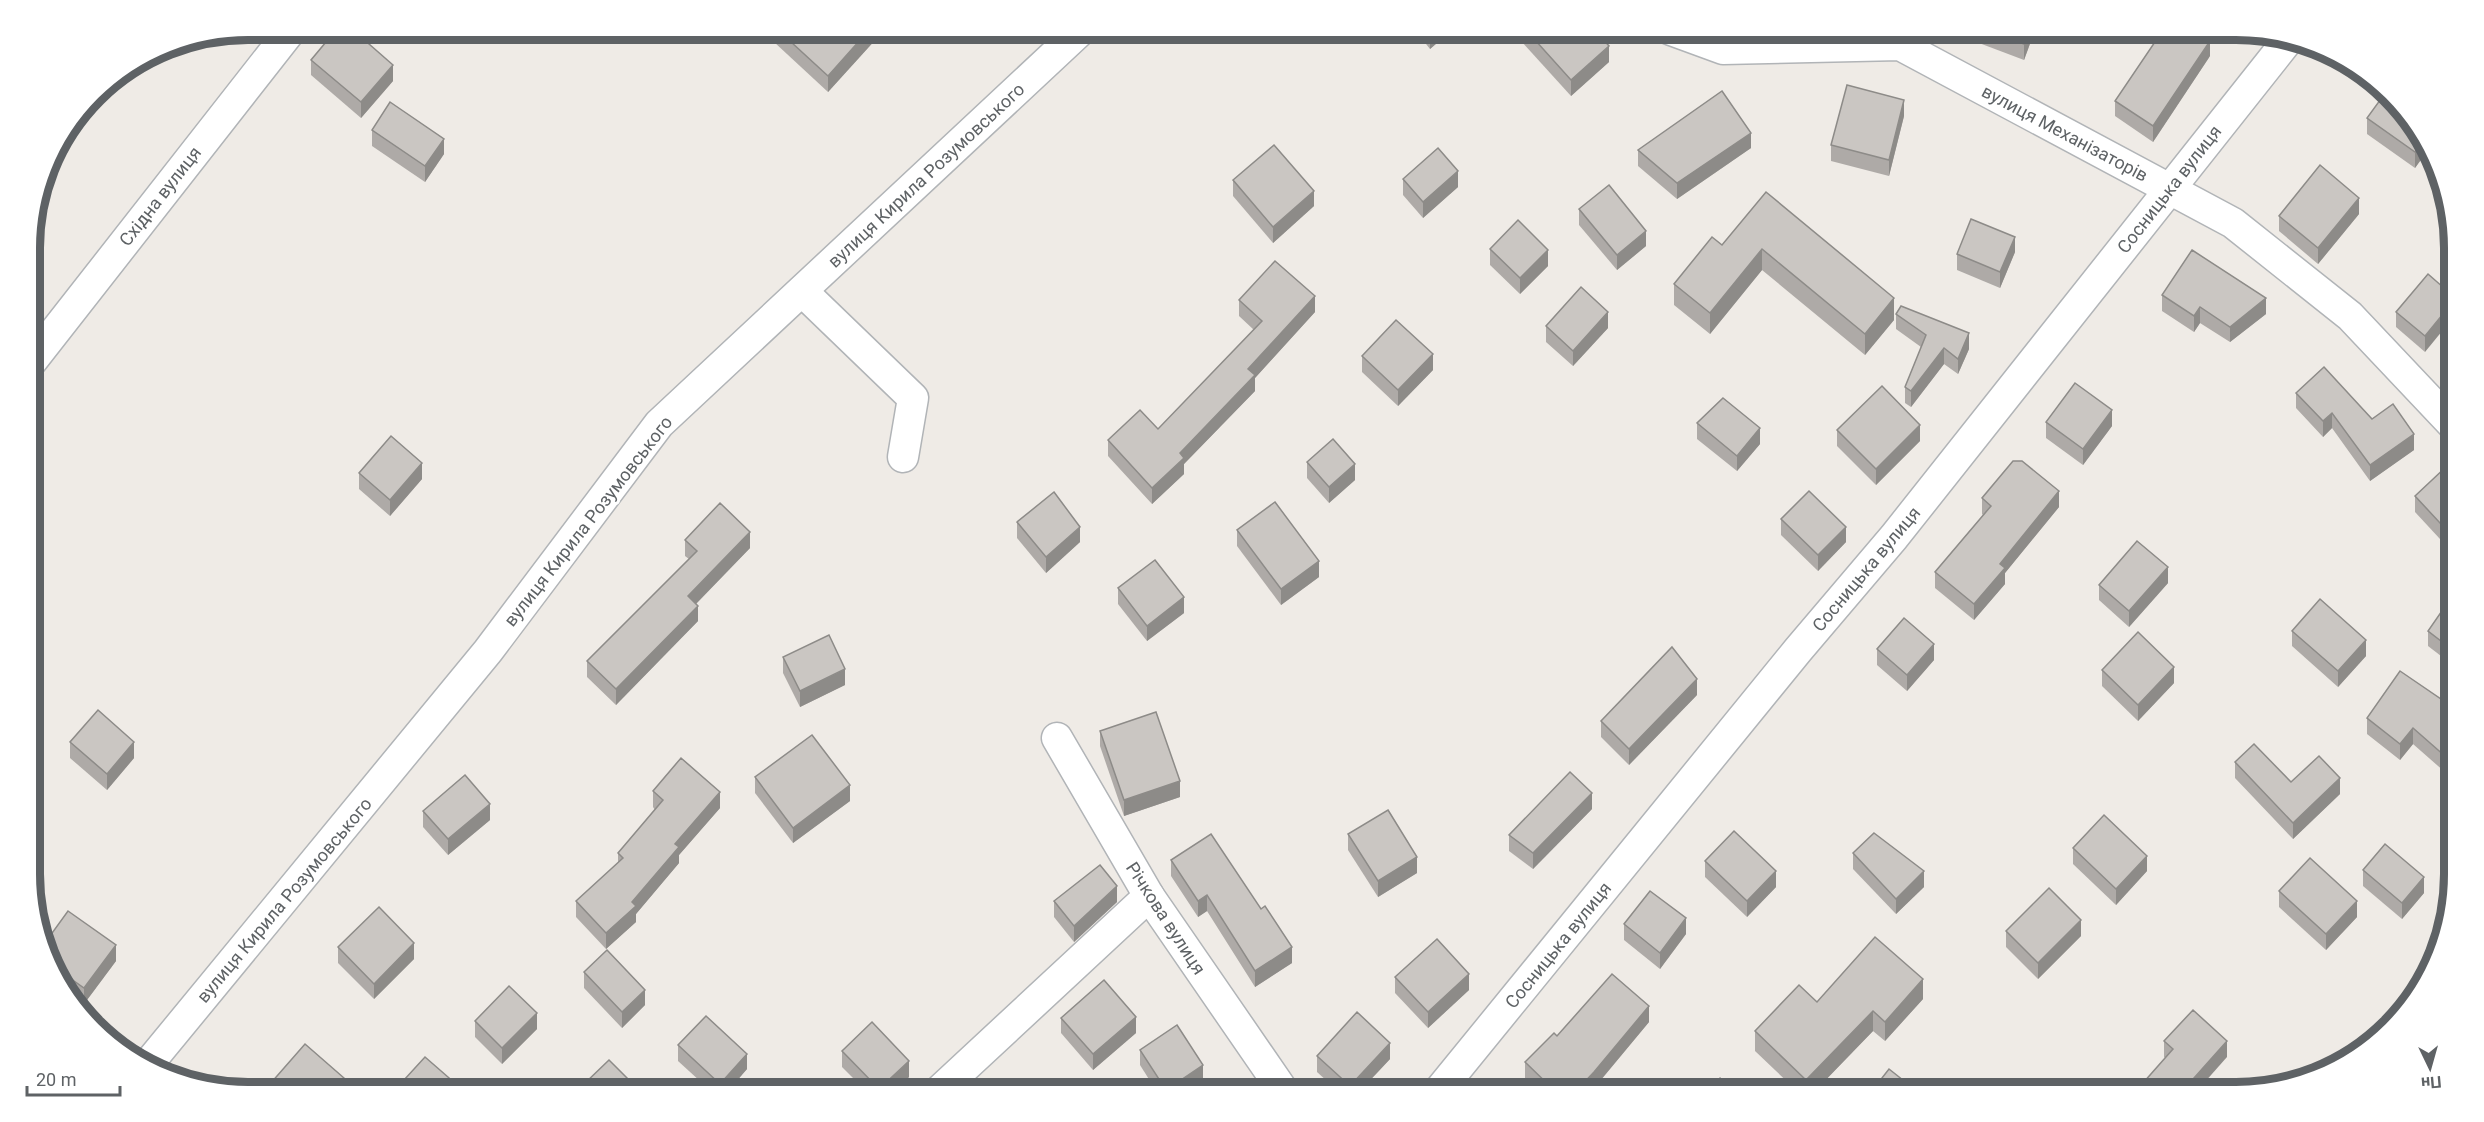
<svg xmlns="http://www.w3.org/2000/svg" width="2484" height="1122" font-family="Roboto,sans-serif">
<style>
.lines{fill:none;stroke-linecap:round;stroke-linejoin:round}
.minor-casing{stroke:#b1b4b7;stroke-width:33}
.minor{stroke:#fff;stroke-width:30}
.wall{fill:#aeaaa7}
.shaded-wall{fill:#8d8b88}
.building{fill:#cac6c2;stroke:#8d8b88;stroke-width:1.5}
.labels{text-anchor:middle;dominant-baseline:central;stroke-width:6;stroke-linejoin:round;paint-order:stroke}
.street-label{font-size:18px;fill:#5e6265;stroke:#fff}
.rim{fill:none;stroke:#5e6265;stroke-width:8}
</style>
<rect width="100%" height="100%" fill="#efebe6"/>
<g class="lines">
<defs>
<g id="minor">
<path d="M1671 30 1723 49 1900 45 2233 223 2350 316 2453 425"/>
<path d="M802 291 913 398 903 457"/>
<path d="M31 362 291 30"/>
<path d="M1057 738 1149 896 1284 1092"/>
<path d="M149 1063 488 651 659 424 1081 30"/>
<path d="M938 1092 1149 896"/>
<path d="M1438 1092 1798 650 1894 537 2288 40"/>
</g>
</defs>
<use href="#minor" class="minor-casing"/>
<use href="#minor" class="minor"/>
</g>
<g class="wall">
<path d="M774 30H877V38L828 92 774 42Z"/>
<path d="M1415 30H1452L1430 49Z"/>
<path d="M1522 30H1595L1609 62 1571 96 1522 42Z"/>
<path d="M1979 30H2035L2024 60 1979 43Z"/>
<path d="M2210 56 2153 142 2115 116V101Z"/>
<path d="M311 60 393 81 361 118 311 75Z"/>
<path d="M1904 116 1889 176 1831 161V145Z"/>
<path d="M2409 116 2425 154 2415 168 2367 134V118Z"/>
<path d="M372 130 444 154 425 182 372 146Z"/>
<path d="M1751 148 1677 199 1638 166V150Z"/>
<path d="M1403 179 1458 187 1423 218 1403 195Z"/>
<path d="M1233 180 1314 206 1273 243 1233 196Z"/>
<path d="M1766 192 1894 320 1865 355 1762 270 1710 334 1674 305V284L1722 245Z"/>
<path d="M1579 209 1646 246 1617 270 1579 225Z"/>
<path d="M2359 214 2318 264 2279 231V216Z"/>
<path d="M1490 249 1548 266 1520 294 1490 265Z"/>
<path d="M2015 252 2000 288 1957 270V254Z"/>
<path d="M2428 274 2425 352 2396 327V312Z"/>
<path d="M2162 295 2266 314 2230 342 2200 323 2194 332 2162 311Z"/>
<path d="M1239 300 1315 312 1255 378V391L1184 464V474L1152 504 1108 456V440L1158 429 1254 330 1239 316Z"/>
<path d="M1896 314 1969 349 1958 374 1944 364 1911 407 1905 403V387L1921 347 1896 329Z"/>
<path d="M1546 326 1608 328 1573 366 1546 342Z"/>
<path d="M1362 356 1433 370 1398 406 1362 372Z"/>
<path d="M2296 393 2414 450 2370 481 2332 428 2323 437 2296 408Z"/>
<path d="M2046 422 2112 426 2083 465 2046 438Z"/>
<path d="M1697 423 1760 444 1737 471 1697 439Z"/>
<path d="M1837 430 1920 441 1876 485 1837 446Z"/>
<path d="M1307 462 1355 480 1329 503 1307 478Z"/>
<path d="M2448 465 2440 539 2415 512V496Z"/>
<path d="M359 473 422 479 390 516 359 489Z"/>
<path d="M1982 498 2059 507 2005 573V584L1974 620 1935 588V572L1983 515 1982 514Z"/>
<path d="M1781 519 1846 542 1818 571 1781 535Z"/>
<path d="M1017 522 1080 542 1046 573 1017 538Z"/>
<path d="M1237 530 1319 577 1281 605 1237 546Z"/>
<path d="M685 540 750 548 696 604 698 621 616 705 587 677V661L689 559 685 556Z"/>
<path d="M2168 583 2129 627 2099 600V585Z"/>
<path d="M1118 588 1184 613 1147 641 1118 604Z"/>
<path d="M2453 595V643L2441 656 2428 646V631Z"/>
<path d="M2292 631 2366 656 2338 687 2292 646Z"/>
<path d="M1877 649 1934 660 1907 691 1877 665Z"/>
<path d="M783 657 845 685 800 707 783 673Z"/>
<path d="M2102 670 2174 683 2138 721 2102 686Z"/>
<path d="M1697 695 1629 765 1601 737V721Z"/>
<path d="M2454 708V780L2413 744 2400 760 2367 734V718Z"/>
<path d="M1100 731 1180 797 1124 816 1100 746Z"/>
<path d="M70 742 134 758 107 790 70 758Z"/>
<path d="M2235 762 2291 782 2340 794 2293 839 2235 778Z"/>
<path d="M755 777 850 801 793 843 755 793Z"/>
<path d="M653 791 720 808 679 855V863L636 914V922L606 949 576 917V901L618 863V853L655 810 653 807Z"/>
<path d="M1592 809 1533 869 1509 851V835Z"/>
<path d="M423 811 490 820 448 855 423 827Z"/>
<path d="M1348 834 1417 873 1378 897 1348 850Z"/>
<path d="M2073 848 2147 871 2116 905 2073 864Z"/>
<path d="M1853 853 1924 887 1896 914 1853 869Z"/>
<path d="M1171 860 1292 963 1255 987 1207 911 1198 917 1171 876Z"/>
<path d="M1705 861 1776 887 1747 917 1705 877Z"/>
<path d="M2363 870 2424 893 2402 919 2363 886Z"/>
<path d="M2279 891 2357 917 2326 950 2279 907Z"/>
<path d="M1054 901 1117 902 1074 942 1054 917Z"/>
<path d="M1624 924 1686 934 1660 969 1624 940Z"/>
<path d="M2006 931 2081 936 2038 979 2006 947Z"/>
<path d="M47 940 116 961 84 1004 70 993Z"/>
<path d="M338 947 414 959 374 999 338 963Z"/>
<path d="M584 972 645 1005 622 1028 584 988Z"/>
<path d="M1395 977 1469 990 1428 1028 1395 993Z"/>
<path d="M1923 999 1885 1041 1873 1031 1814 1092H1798L1755 1051V1031Z"/>
<path d="M1061 1018 1136 1033 1093 1070 1061 1033Z"/>
<path d="M475 1021 537 1029 502 1064 475 1037Z"/>
<path d="M1649 1022 1591 1092H1540L1525 1078V1062L1557 1036Z"/>
<path d="M2164 1041 2227 1057 2165 1058 2164 1057Z"/>
<path d="M678 1045 747 1069 727 1092H712L678 1061Z"/>
<path d="M1140 1050 1203 1081 1186 1092H1157L1140 1065Z"/>
<path d="M842 1051 909 1077 893 1092H867L842 1067Z"/>
<path d="M1317 1056 1390 1059 1359 1092H1339L1317 1072Z"/>
<path d="M583 1085 641 1092H583Z"/>
</g>
<g class="shaded-wall">
<path d="M869 30H877V38L828 92V76Z"/>
<path d="M1434 30H1452L1430 49V33Z"/>
<path d="M2029 30H2035L2024 60V44Z"/>
<path d="M2210 41V56L2153 142V126Z"/>
<path d="M1609 46V62L1571 96V80Z"/>
<path d="M393 65V81L361 118V102Z"/>
<path d="M1904 100V116L1889 176V160Z"/>
<path d="M1751 133V148L1677 199V183Z"/>
<path d="M444 139V154L425 182V166Z"/>
<path d="M2421 144 2425 154 2415 168V152Z"/>
<path d="M1458 171V187L1423 218V202Z"/>
<path d="M1314 191V206L1273 243V227Z"/>
<path d="M2359 198V214L2318 264V248Z"/>
<path d="M1646 231V246L1617 270V255Z"/>
<path d="M2015 237V252L2000 288V272Z"/>
<path d="M1762 249V270L1710 334V313Z"/>
<path d="M1548 250V266L1520 294V278Z"/>
<path d="M1315 296V312L1255 378V391L1184 464V474L1152 504V488L1248 369Z"/>
<path d="M1894 298V320L1865 355V334Z"/>
<path d="M2266 298V314L2230 342V327Z"/>
<path d="M2452 303V319L2425 352V336Z"/>
<path d="M2200 307V323L2194 332V316Z"/>
<path d="M1608 312V328L1573 366V351Z"/>
<path d="M1969 333V349L1958 374V359Z"/>
<path d="M1944 348V364L1911 407V391Z"/>
<path d="M1433 354V370L1398 406V390Z"/>
<path d="M2112 410V426L2083 465V449Z"/>
<path d="M2332 413V428L2323 437V421Z"/>
<path d="M1920 425V441L1876 485V469Z"/>
<path d="M1760 428V444L1737 471V456Z"/>
<path d="M2414 434V450L2370 481V465Z"/>
<path d="M422 463V479L390 516V500Z"/>
<path d="M1355 464V480L1329 503V487Z"/>
<path d="M2059 491V507L2005 573V584L1974 620V604L2000 564Z"/>
<path d="M2453 511V527L2440 539V523Z"/>
<path d="M1080 527V542L1046 573V557Z"/>
<path d="M1846 527V542L1818 571V555Z"/>
<path d="M750 532V548L688 612V596Z"/>
<path d="M1319 561V577L1281 605V589Z"/>
<path d="M2168 567V583L2129 627V611Z"/>
<path d="M1184 597V613L1147 641V626Z"/>
<path d="M698 606V621L616 705V689Z"/>
<path d="M2453 627V643L2441 656V641Z"/>
<path d="M2366 640V656L2338 687V671Z"/>
<path d="M1934 644V660L1907 691V675Z"/>
<path d="M2174 667V683L2138 721V705Z"/>
<path d="M845 669V685L800 707V691Z"/>
<path d="M1697 679V695L1629 765V749Z"/>
<path d="M2413 728V744L2400 760V744Z"/>
<path d="M134 742V758L107 790V774Z"/>
<path d="M2340 778V794L2293 839V823Z"/>
<path d="M1180 781V797L1124 816V800Z"/>
<path d="M850 785V801L793 843V828Z"/>
<path d="M720 792V808L679 855V863L636 914V922L606 949V933L632 902 675 844Z"/>
<path d="M1592 793V809L1533 869V853Z"/>
<path d="M490 804V820L448 855V839Z"/>
<path d="M2147 856V871L2116 905V889Z"/>
<path d="M1417 857V873L1378 897V881Z"/>
<path d="M1776 871V887L1747 917V901Z"/>
<path d="M1924 871V887L1896 914V899Z"/>
<path d="M2424 877V893L2402 919V903Z"/>
<path d="M1117 886V902L1074 942V926Z"/>
<path d="M1207 895V911L1198 917V901Z"/>
<path d="M2357 901V917L2326 950V934Z"/>
<path d="M1686 918V934L1660 969V953Z"/>
<path d="M2081 920V936L2038 979V963Z"/>
<path d="M414 943V959L374 999V984Z"/>
<path d="M116 945V961L84 1004V988Z"/>
<path d="M1292 947V963L1255 987V971Z"/>
<path d="M1469 974V990L1428 1028V1012Z"/>
<path d="M1923 979V999L1885 1041V1022Z"/>
<path d="M645 990V1005L622 1028V1012Z"/>
<path d="M1649 1006V1022L1594 1088 1591 1092H1575Z"/>
<path d="M1873 1011V1031L1814 1092H1806V1080Z"/>
<path d="M537 1013V1029L502 1064V1048Z"/>
<path d="M1136 1017V1033L1093 1070V1054Z"/>
<path d="M2227 1041V1057L2196 1092H2186V1087Z"/>
<path d="M1390 1043V1059L1359 1092H1350V1086Z"/>
<path d="M747 1054V1069L727 1092H720V1084Z"/>
<path d="M909 1061V1077L893 1092H879V1089Z"/>
<path d="M1203 1065V1081L1186 1092H1166V1090Z"/>
<path d="M344 1078V1092H332Z"/>
<path d="M456 1084V1092H449Z"/>
</g>
<g class="building">
<path d="M336 30H353L393 65 361 102 311 60Z"/>
<path d="M778 30H869L828 76Z"/>
<path d="M1526 30H1595L1609 46 1571 80Z"/>
<path d="M1986 30H2029L2024 44Z"/>
<path d="M2163 30H2194L2210 41 2153 126 2115 101Z"/>
<path d="M1847 85 1904 100 1889 160 1831 145Z"/>
<path d="M1722 91 1751 133 1677 183 1638 150Z"/>
<path d="M2383 96 2409 116 2421 144 2415 152 2367 118Z"/>
<path d="M390 102 444 139 425 166 372 130Z"/>
<path d="M1274 145 1314 191 1273 227 1233 180Z"/>
<path d="M1438 148 1458 171 1423 202 1403 179Z"/>
<path d="M2320 165 2359 198 2318 248 2279 216Z"/>
<path d="M1609 185 1646 231 1617 255 1579 209Z"/>
<path d="M1766 192 1894 298 1865 334 1762 249 1710 313 1674 284 1712 237 1722 245Z"/>
<path d="M1971 219 2015 237 2000 272 1957 254Z"/>
<path d="M1518 220 1548 250 1520 278 1490 249Z"/>
<path d="M2192 250 2266 298 2230 327 2200 307 2194 316 2162 295Z"/>
<path d="M1275 261 1315 296 1248 369 1255 375 1180 453 1184 458 1152 488 1108 440 1140 410 1158 429 1262 321 1239 300Z"/>
<path d="M2428 274 2452 295V303L2425 336 2396 312Z"/>
<path d="M1581 287 1608 312 1573 351 1546 326Z"/>
<path d="M1901 306 1969 333 1958 359 1944 348 1911 391 1905 387 1926 335 1896 314Z"/>
<path d="M1396 320 1433 354 1398 390 1362 356Z"/>
<path d="M2324 367 2372 419 2393 404 2414 434 2370 465 2332 413 2323 421 2296 393Z"/>
<path d="M2075 383 2112 410 2083 449 2046 422Z"/>
<path d="M1882 386 1920 425 1876 469 1837 430Z"/>
<path d="M1723 398 1760 428 1737 456 1697 423Z"/>
<path d="M391 436 422 463 390 500 359 473Z"/>
<path d="M1333 439 1355 464 1329 487 1307 462Z"/>
<path d="M2013 461H2022L2059 491 2000 564 2005 568 1974 604 1935 572 1991 506 1982 498Z"/>
<path d="M2448 465 2453 470V511L2440 523 2415 496Z"/>
<path d="M1809 491 1846 527 1818 555 1781 519Z"/>
<path d="M1054 492 1080 527 1046 557 1017 522Z"/>
<path d="M1275 502 1319 561 1281 589 1237 530Z"/>
<path d="M720 503 750 532 688 596 698 606 616 689 587 661 697 551 685 540Z"/>
<path d="M2137 541 2168 567 2129 611 2099 585Z"/>
<path d="M1155 560 1184 597 1147 626 1118 588Z"/>
<path d="M2453 595V627L2441 641 2428 631Z"/>
<path d="M2320 599 2366 640 2338 671 2292 631Z"/>
<path d="M1904 618 1934 644 1907 675 1877 649Z"/>
<path d="M2138 632 2174 667 2138 705 2102 670Z"/>
<path d="M829 635 845 669 800 691 783 657Z"/>
<path d="M1672 647 1697 679 1629 749 1601 721Z"/>
<path d="M2400 671 2454 708V764L2413 728 2400 744 2367 718Z"/>
<path d="M98 710 134 742 107 774 70 742Z"/>
<path d="M1156 712 1180 781 1124 800 1100 731Z"/>
<path d="M812 735 850 785 793 828 755 777Z"/>
<path d="M2254 744 2291 782 2319 756 2340 778 2293 823 2235 762Z"/>
<path d="M681 758 720 792 675 844 679 847 632 902 636 906 606 933 576 901 623 858 618 853 663 800 653 791Z"/>
<path d="M1570 772 1592 793 1533 853 1509 835Z"/>
<path d="M465 775 490 804 448 839 423 811Z"/>
<path d="M1388 810 1417 857 1378 881 1348 834Z"/>
<path d="M2104 815 2147 856 2116 889 2073 848Z"/>
<path d="M1734 831 1776 871 1747 901 1705 861Z"/>
<path d="M1874 833 1924 871 1896 899 1853 853Z"/>
<path d="M1211 834 1261 909 1265 906 1292 947 1255 971 1207 895 1198 901 1171 860Z"/>
<path d="M2385 844 2424 877 2402 903 2363 870Z"/>
<path d="M2310 858 2357 901 2326 934 2279 891Z"/>
<path d="M1100 865 1117 886 1074 926 1054 901Z"/>
<path d="M2049 888 2081 920 2038 963 2006 931Z"/>
<path d="M1650 891 1686 918 1660 953 1624 924Z"/>
<path d="M379 907 414 943 374 984 338 947Z"/>
<path d="M68 911 116 945 84 988 60 971 47 940Z"/>
<path d="M1875 937 1923 979 1885 1022 1873 1011 1806 1080 1755 1031 1799 985 1817 1002Z"/>
<path d="M1437 939 1469 974 1428 1012 1395 977Z"/>
<path d="M607 950 645 990 622 1012 584 972Z"/>
<path d="M1612 974 1649 1006 1594 1072 1575 1092H1556L1525 1062 1554 1033 1557 1036Z"/>
<path d="M1104 980 1136 1017 1093 1054 1061 1018Z"/>
<path d="M509 986 537 1013 502 1048 475 1021Z"/>
<path d="M2193 1010 2227 1041 2186 1087 2191 1092H2135L2173 1049 2164 1041Z"/>
<path d="M1357 1012 1390 1043 1350 1086 1317 1056Z"/>
<path d="M706 1016 747 1054 720 1084 678 1045Z"/>
<path d="M872 1022 909 1061 879 1089 842 1051Z"/>
<path d="M1177 1025 1203 1065 1166 1090 1140 1050Z"/>
<path d="M305 1044 344 1078 332 1092H263Z"/>
<path d="M425 1057 456 1084 449 1092H393Z"/>
<path d="M609 1060 641 1092H590L583 1085Z"/>
<path d="M1889 1069 1918 1092H1871Z"/>
<path d="M1720 1078 1733 1092H1706Z"/>
<path d="M810 1083 821 1092H802Z"/>
</g>
<g class="labels">
<g class="street-label">
<text transform="translate(2065 133) rotate(28)">вулиця Механізаторів</text>
<text transform="translate(926 175) rotate(-43)">вулиця Кирила Розумовського</text>
<text transform="translate(2169 189) rotate(-52)">Сосницька вулиця</text>
<text transform="translate(160 196) rotate(-52)">Східна вулиця</text>
<text transform="translate(588 521) rotate(-52)">вулиця Кирила Розумовського</text>
<text transform="translate(1866 569) rotate(-50)">Сосницька вулиця</text>
<text transform="translate(284 900) rotate(-50)">вулиця Кирила Розумовського</text>
<text transform="translate(1166 918) rotate(57)">Річкова вулиця</text>
<text transform="translate(1558 945) rotate(-51)">Сосницька вулиця</text>
</g>
</g>
<path d="M0 0H2484V1122H0ZM248 40H2236A208 208 0 0 1 2444 248V874A208 208 0 0 1 2236 1082H248A208 208 0 0 1 40 874V248A208 208 0 0 1 248 40Z" fill="#fff" fill-rule="evenodd"/>
<path class="rim" d="M248 40H2236A208 208 0 0 1 2444 248V874A208 208 0 0 1 2236 1082H248A208 208 0 0 1 40 874V248A208 208 0 0 1 248 40Z"/>
<g transform="translate(2430 1068) rotate(175)" stroke="#ffffff" stroke-width="4.5" paint-order="stroke">
<path d="M0-4.5L10 22L0 15L-10 22Z" fill="#5e6265"/>
<text y="-9" font-size="16" font-weight="bold" text-anchor="middle" fill="#5e6265">Пн</text>
</g>
<path d="M27 1086v9h93v-9" fill="none" stroke="#5e6265" stroke-width="3"/>
<text x="36" y="1086" font-size="18" fill="#5e6265" stroke="#ffffff" stroke-width="4.5" paint-order="stroke">20 m</text>
</svg>
